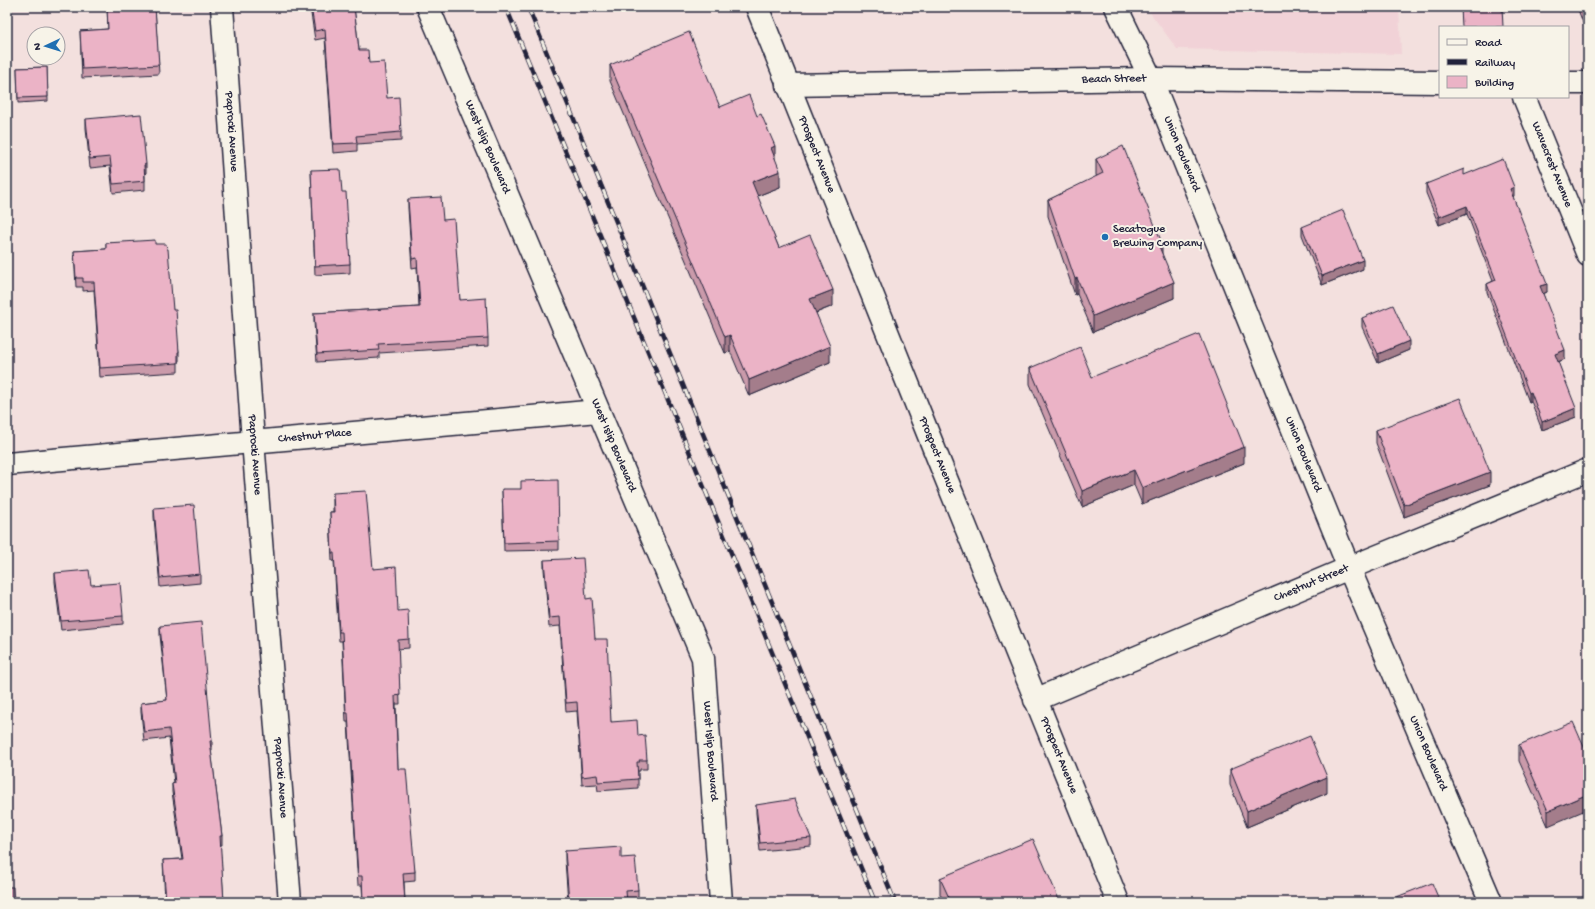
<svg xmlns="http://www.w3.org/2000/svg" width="1595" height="909" font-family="'Gochi Hand',sans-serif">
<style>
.built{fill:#f1d2d7}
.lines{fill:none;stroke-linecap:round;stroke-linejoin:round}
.minor-casing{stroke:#22223b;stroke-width:25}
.major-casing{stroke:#22223b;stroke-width:25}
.minor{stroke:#f7f3e8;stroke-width:22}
.major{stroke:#f7f3e8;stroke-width:22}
.rail-casing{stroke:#22223b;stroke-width:4.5}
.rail{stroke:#f7f3e8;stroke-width:3;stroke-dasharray:9;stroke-linecap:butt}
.wall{fill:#ca9aaa;stroke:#22223b}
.shaded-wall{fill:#a47d8b;stroke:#22223b}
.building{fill:#ebb3c6;stroke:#22223b}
.poi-dot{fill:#1f6fb2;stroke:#f7f3e8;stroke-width:1.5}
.labels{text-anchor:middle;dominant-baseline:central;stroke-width:4;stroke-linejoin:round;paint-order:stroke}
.street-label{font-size:12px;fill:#22223b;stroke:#f7f3e8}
.poi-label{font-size:12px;fill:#22223b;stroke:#f7f3e8;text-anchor:start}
</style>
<rect width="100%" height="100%" fill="#f3e0de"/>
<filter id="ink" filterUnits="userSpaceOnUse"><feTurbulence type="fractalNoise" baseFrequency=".025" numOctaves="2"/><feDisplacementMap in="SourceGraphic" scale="8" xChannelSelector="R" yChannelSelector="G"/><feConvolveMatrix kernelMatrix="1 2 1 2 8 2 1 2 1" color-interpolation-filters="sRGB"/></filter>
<g filter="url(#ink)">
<path class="built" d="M1146 7H1399L1401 54 1177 49Z"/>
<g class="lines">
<defs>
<g id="minor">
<path id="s1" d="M222 7 253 441 290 902"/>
<path id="s2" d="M428 7 703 658 721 902"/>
<path id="s3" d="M757 7 939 461 1118 902"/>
<path d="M1568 83H1588"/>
<path id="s4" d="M787 85 1151 79 1440 82"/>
<path id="s5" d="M1524 97 1588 255"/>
<path id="s6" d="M7 464 598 411"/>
<path id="s7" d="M1035 700 1349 568 1588 470"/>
</g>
<g id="major">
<path id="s8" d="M1116 7 1151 79 1349 568 1491 902"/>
</g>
</defs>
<use href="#minor" class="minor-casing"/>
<use href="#major" class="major-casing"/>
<use href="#minor" class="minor"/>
<use href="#major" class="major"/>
<defs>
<g id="rail">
<path d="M506 7 875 902"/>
<path d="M528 7 895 902"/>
</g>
</defs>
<use href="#rail" class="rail-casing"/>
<use href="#rail" class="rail"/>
</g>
<g class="wall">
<path d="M107 7H155L159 74 82 78 80 31 108 29Z"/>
<path d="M310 7H354L359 50 369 63 387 98 401 132V141L357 144V151L333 153 325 38 315 40Z"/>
<path d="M1577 7H1588V36Z"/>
<path d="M610 65 720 107 775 159 780 187 757 196 779 248 833 306 816 313 830 362 749 396 730 351 725 353 610 81Z"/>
<path d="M47 67 48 101 18 103 17 68Z"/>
<path d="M86 119 146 173 145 174V190L113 193 110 166 90 168 86 128Z"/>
<path d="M1096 159 1162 254 1174 298 1093 332 1077 294 1075 295 1048 216V200L1097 177 1096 175Z"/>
<path d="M311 170 342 192 350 264V273L315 275Z"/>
<path d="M1464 175 1514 196 1513 197 1547 292 1543 294 1565 359 1558 362 1576 417 1542 430 1531 401 1529 402 1487 292V284L1493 281 1467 214 1439 225 1426 193V184Z"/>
<path d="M408 199 443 220 460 300 488 338V346L379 353V358L317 362 314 322V313L419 307 417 267 412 268 408 208Z"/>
<path d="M1302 227 1363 269 1322 285 1302 235Z"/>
<path d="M106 243 155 244 173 310 179 352V361H178V372L100 377 94 290 83 291V287H76L74 251 106 249Z"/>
<path d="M1362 318 1409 350 1378 363 1362 327Z"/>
<path d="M1030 368 1092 377 1244 463 1142 504 1134 485 1082 507 1030 384Z"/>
<path d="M1376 430 1490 485 1404 517 1376 443Z"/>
<path d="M502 489 559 541V550L504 551Z"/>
<path d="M333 493 373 569 398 611 409 639V648L398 649 400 704H396L398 769 415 872V881L404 882 405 902H363L362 885H358L348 722H346L342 641H339L334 561H332L330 512H333Z"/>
<path d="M154 508 200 574V583L160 587 154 517Z"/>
<path d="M544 560 586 599 595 639 611 722 638 736 647 760V769H640V771H638V788L598 791 597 784 582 785 577 711 566 712 560 626 549 627 544 569Z"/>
<path d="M55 573 91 585 123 616V624L61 630 55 582Z"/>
<path d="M160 626 212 741V750H211L222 836V845H220L224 902H165L163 860 182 859 172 792V784L174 783 169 738 144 741 141 712V703L167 700 160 635Z"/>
<path d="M1519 745 1588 756 1548 826 1519 761Z"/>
<path d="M1230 769 1327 793 1247 827 1230 785Z"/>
<path d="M756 805 811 838V846L760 851 756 813Z"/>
<path d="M565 851 621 858 638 890V899L627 900 628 902H568L565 860Z"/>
<path d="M940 878 1060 902H944L940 894Z"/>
</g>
<g class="shaded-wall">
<path d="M1555 7H1564L1555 10Z"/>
<path d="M775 146V162L771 148Z"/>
<path d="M146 164V173L144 174V165Z"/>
<path d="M780 171V187L752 198V182Z"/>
<path d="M1514 187V196L1510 198V189Z"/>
<path d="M1467 206V214L1439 225V217Z"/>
<path d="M1162 243V259L1158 244Z"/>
<path d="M1363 260V269L1322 285V276Z"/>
<path d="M1077 278V294L1075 295V279Z"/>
<path d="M1174 282V298L1093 332V316Z"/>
<path d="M1547 284V292L1540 295V286Z"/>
<path d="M833 290V306L810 315V299Z"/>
<path d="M730 335V351L725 353V337Z"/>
<path d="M1409 341V350L1378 363V354Z"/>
<path d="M830 346V362L749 396V380Z"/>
<path d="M1565 350V359L1555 363V354Z"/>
<path d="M1531 392V401L1529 402V393Z"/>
<path d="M1576 408V417L1542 430V422Z"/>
<path d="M1244 447V463L1142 504V488Z"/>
<path d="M1134 470V485L1082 507V491Z"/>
<path d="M1490 472V485L1404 517V505Z"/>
<path d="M1327 777V793L1247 827V811Z"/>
<path d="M1588 794V809L1548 826V811Z"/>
</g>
<g class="building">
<path d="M107 7H155L159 65 82 69 80 31 108 29Z"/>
<path d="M311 7H354L359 50H368L369 63 384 62 387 98 399 97 401 132 356 136 357 143 333 144 325 29 315 31Z"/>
<path d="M1461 7H1502L1503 27H1462Z"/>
<path d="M1580 7H1588V27Z"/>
<path d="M689 32 720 107 749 95 757 116 761 114 775 146 771 148 780 171 752 182 779 248 810 235 833 290 810 299 830 346 749 380 730 335 725 337 610 65Z"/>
<path d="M47 67 48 97 18 98 17 68Z"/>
<path d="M141 114 146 164 144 165 145 181 113 184 110 157 90 159 86 119Z"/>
<path d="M1123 146 1162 243 1158 244 1174 282 1093 316 1077 278 1075 279 1048 200 1103 173 1096 159Z"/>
<path d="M1503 159 1514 187 1510 189 1547 284 1540 286 1565 350 1555 354 1576 408 1542 422 1531 392 1529 393 1487 284 1496 280 1467 206 1439 217 1426 184 1464 169V175Z"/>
<path d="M340 169 342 192H346L350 264 315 266 311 170Z"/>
<path d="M441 197 443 220 454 219 460 300 486 298 488 338 378 344 379 350 317 354 314 313 420 307 417 258 412 259 408 199Z"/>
<path d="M1343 210 1363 260 1322 276 1302 227Z"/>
<path d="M155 240V244H166L167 249H168L173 310H176L179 352H178V363L100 368 94 282H83V278H76L74 251 106 249V243Z"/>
<path d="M1393 305 1409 341 1378 354 1362 318Z"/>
<path d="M1199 334 1244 447 1142 488 1134 470 1082 491 1030 368 1080 347 1092 377Z"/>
<path d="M1460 398 1490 472 1404 505 1376 430Z"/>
<path d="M558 480 559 541 504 543 502 489H521V481Z"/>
<path d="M366 491 373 569 396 567 398 611 408 610 409 639 398 640 400 695 395 696 398 769H406L415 872 403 873 405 902H363L362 876H358L348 713H346L342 632H339L334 553H332L330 512H334L333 493Z"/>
<path d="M194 505 200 574 160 578 154 508Z"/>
<path d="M583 558 586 599 592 598 595 639H607L611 722 637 720 638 736 645 735 647 760H639L640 762H637L638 779 598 782 597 775 582 777 577 702 566 703 560 617 549 618 544 560Z"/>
<path d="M89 570 91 585 120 583 123 616 61 621 55 573Z"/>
<path d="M201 622 212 741H210L222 836H220L224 902H166L163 860 183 859 172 784 175 783 169 729 144 732 141 703 167 700 160 626Z"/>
<path d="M1573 722 1588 756V794L1548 811 1519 745Z"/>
<path d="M1310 736 1327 777 1247 811 1230 769Z"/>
<path d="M795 799 811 838 760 843 756 805Z"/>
<path d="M1033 839 1060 902H951L940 878Z"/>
<path d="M621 847V858L635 857 638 890 626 891 627 902H569L565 851Z"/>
<path d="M1432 883 1440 902H1384Z"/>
<path d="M7 887H13L14 902H7Z"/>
</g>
</g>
<circle class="poi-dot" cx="1105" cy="237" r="4"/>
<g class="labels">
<g class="street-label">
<text stroke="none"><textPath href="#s4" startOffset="327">Beach Street</textPath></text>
<text stroke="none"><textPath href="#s1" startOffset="125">Paprocki Avenue</textPath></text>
<text stroke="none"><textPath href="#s2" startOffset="152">West Islip Boulevard</textPath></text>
<text stroke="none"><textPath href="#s3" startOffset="159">Prospect Avenue</textPath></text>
<text stroke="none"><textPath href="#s8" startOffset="161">Union Boulevard</textPath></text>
<text stroke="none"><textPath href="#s5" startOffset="73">Wavecrest Avenue</textPath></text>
<text stroke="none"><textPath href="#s6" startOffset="309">Chestnut Place</textPath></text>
<text stroke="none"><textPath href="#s2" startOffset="476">West Islip Boulevard</textPath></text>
<text stroke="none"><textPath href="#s8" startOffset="485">Union Boulevard</textPath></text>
<text stroke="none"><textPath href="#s1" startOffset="449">Paprocki Avenue</textPath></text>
<text stroke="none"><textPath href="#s3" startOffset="483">Prospect Avenue</textPath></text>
<text stroke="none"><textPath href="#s7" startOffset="300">Chestnut Street</textPath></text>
<text stroke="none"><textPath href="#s2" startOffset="800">West Islip Boulevard</textPath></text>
<text stroke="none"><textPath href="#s8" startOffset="809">Union Boulevard</textPath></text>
<text stroke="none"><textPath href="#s3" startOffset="807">Prospect Avenue</textPath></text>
<text stroke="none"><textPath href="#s1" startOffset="773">Paprocki Avenue</textPath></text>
</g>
<g class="poi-label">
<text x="1113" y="230">Secatogue<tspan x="1113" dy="14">Brewing Company</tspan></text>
</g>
</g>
<rect width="1595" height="909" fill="none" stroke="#f7f3e8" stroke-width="24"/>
<rect x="12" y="12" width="1571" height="885" fill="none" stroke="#22223b" stroke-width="1.5" filter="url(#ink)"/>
<rect x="1439" y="26" width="130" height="72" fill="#f7f3e8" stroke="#a29fa3"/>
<rect x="1447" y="39" width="20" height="6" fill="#f7f3e8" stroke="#a29fa3"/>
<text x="1475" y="46" font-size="12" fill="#22223b">Road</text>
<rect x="1447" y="59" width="20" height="6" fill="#22223b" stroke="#a29fa3"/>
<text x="1475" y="66" font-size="12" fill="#22223b">Railway</text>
<rect x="1447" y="76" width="20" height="12" fill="#ebb3c6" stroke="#a29fa3"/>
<text x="1475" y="86" font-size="12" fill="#22223b">Building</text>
<g transform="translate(46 46) rotate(266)"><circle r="19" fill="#f7f3e8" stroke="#a29fa3"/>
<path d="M0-3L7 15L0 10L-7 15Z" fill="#1f6fb2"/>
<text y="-6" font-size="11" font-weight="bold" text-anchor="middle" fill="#22223b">N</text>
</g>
</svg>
